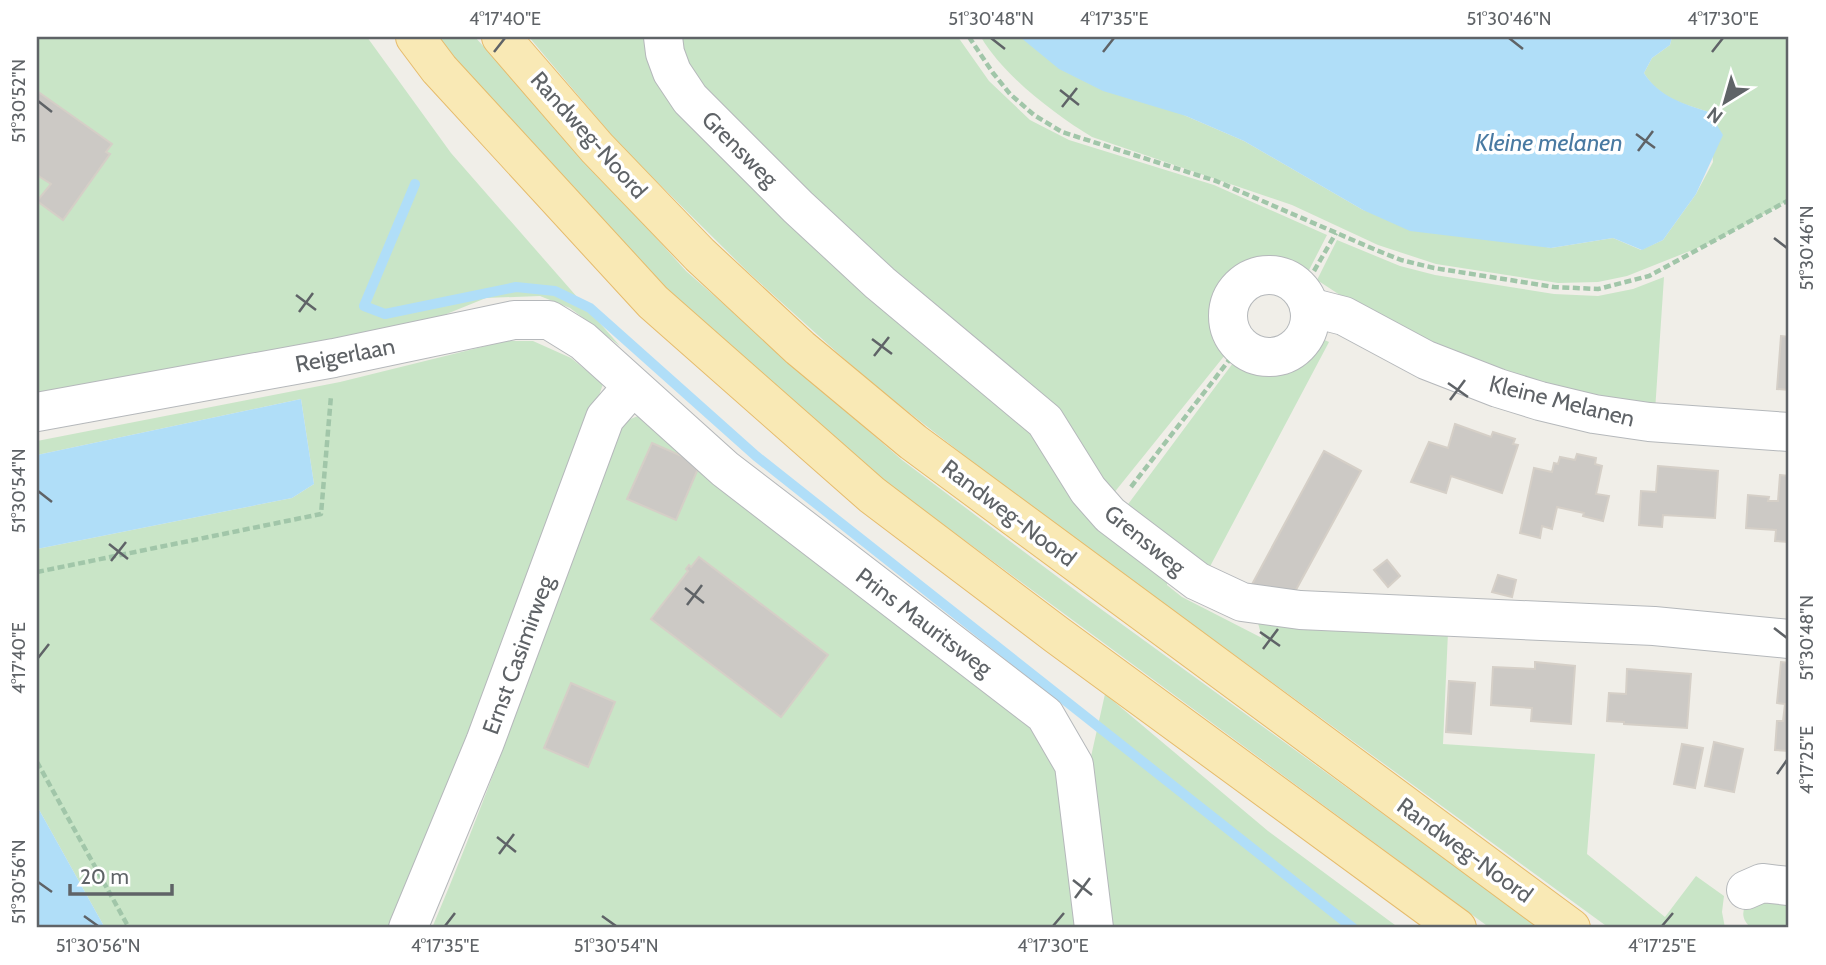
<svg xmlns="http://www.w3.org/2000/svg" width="1826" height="965" font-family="Cabin,sans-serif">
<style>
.green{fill:#c9e5c7}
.water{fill:#b0def8}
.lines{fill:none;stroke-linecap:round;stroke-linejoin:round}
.stream{stroke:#b0def8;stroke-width:10}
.building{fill:#ccc9c5;stroke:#d5cfc7;stroke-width:2}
.minor-casing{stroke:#b5b8bb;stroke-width:40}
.major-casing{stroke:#e6bb6b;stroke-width:40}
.path{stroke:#a1c6a9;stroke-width:4.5;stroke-dasharray:7 3.5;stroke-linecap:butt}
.minor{stroke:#fff;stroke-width:38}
.major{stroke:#f9e9b5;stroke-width:38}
.ticks{fill:none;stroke:#5f6367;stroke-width:2.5}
.labels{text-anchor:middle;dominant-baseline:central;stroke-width:7;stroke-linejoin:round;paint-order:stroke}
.street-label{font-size:23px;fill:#5f6367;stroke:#fff}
.water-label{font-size:24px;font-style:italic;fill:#497aa2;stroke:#fff}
.neatline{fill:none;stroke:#5f6367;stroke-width:2.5}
.ticks-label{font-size:18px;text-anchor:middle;fill:#5f6367}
</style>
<rect width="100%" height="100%" fill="#f0eee8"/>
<g class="green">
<path d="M37 37H367L451 153 620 346 570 308 540 296 486 298 365 347 37 409Z"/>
<path d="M439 37H475L686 271 902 460 1083 596 1540 928H1490L883 480 665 287 452 56Z"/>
<path d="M529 37H652L1018 407 1167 573V585L1182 597 1262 638 1258 623 1448 632 1443 744 1595 754 1587 854 1665 917 1696 876 1724 896 1722 912 1725 928H1609L1010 491 871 383 748 272 619 144Z"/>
<path d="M675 37H958L989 81 1030 120 1069 140 1214 185 1327 235 1306 276C1298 272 1290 266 1281 264 1227 249 1193 315 1225 355L1109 499 891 278 709 104Z"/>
<path d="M981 37H1020L1186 116 1244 141 1363 210 1551 248 1613 238 1641 250 1663 240 1696 194 1713 162 1709 112C1683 104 1659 98 1644 73L1652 58 1670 45 1672 37H1789V200L1715 241 1627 276 1598 282 1558 283 1436 264 1378 245 1292 205 1092 137C1054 114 1003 75 981 37Z"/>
<path d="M1337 240 1400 266 1435 275 1554 294 1598 296 1633 289 1664 277 1655 411 1493 373 1366 312 1317 280Z"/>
<path d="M1320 338 1329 342 1206 574 1123 511 1233 363C1272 385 1297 372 1320 338Z"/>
<path d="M506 341H533L571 358 603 384 547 543 400 928H105L37 806V549L292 498 314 484 301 399 37 455V441L340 382Z"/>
<path d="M643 414 1030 721 1058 773 1078 928H432C502 763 558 593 618 424Z"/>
<path d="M1105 694 1268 831 1399 928H1109L1088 770Z"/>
<path d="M1789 894V928H1751C1740 918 1742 910 1749 898Z"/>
</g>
<g class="water">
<path d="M1020 37H1672L1670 45 1652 58 1644 73C1659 97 1684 104 1709 112L1723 135 1696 194 1663 240 1642 250 1613 238 1551 248 1410 231 1363 210 1244 141 1186 116 1103 91 1059 69Z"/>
<path d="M301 399 314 484 292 498 37 549V455Z"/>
<path d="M37 806 105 928H37Z"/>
</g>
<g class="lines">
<path class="stream" d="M415 184 364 306 385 314 516 287 555 291 590 308 756 456 1353 928"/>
</g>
<g class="building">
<path d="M37 91 112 144 106 152 110 154 63 220 37 201 51 184 37 175Z"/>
<path d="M1781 336 1789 337V390L1777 389Z"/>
<path d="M1455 424 1491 437 1493 432 1515 439 1513 444 1518 445 1502 493 1451 476 1446 493 1411 482 1429 442 1448 448Z"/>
<path d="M652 443 700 464 676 520 627 499Z"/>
<path d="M1324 451 1361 471 1292 597 1250 588Z"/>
<path d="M1577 454 1596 458 1595 464 1602 466 1596 494 1609 496 1603 521 1583 516 1584 513 1557 507 1552 529 1542 526 1540 538 1520 533 1534 468 1552 472 1554 463 1558 464 1560 457 1575 460Z"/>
<path d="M1658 466 1718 471 1715 518 1663 515 1662 527 1639 525 1641 491 1656 492Z"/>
<path d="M1780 475 1789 476V542L1775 541 1776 530 1746 528 1748 495 1769 497 1768 501H1778Z"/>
<path d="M699 557 828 655 781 717 651 619 688 571 686 569 689 565 691 567Z"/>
<path d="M1387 560 1400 576 1388 587 1374 570Z"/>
<path d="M1498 575 1516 580 1512 597 1492 592Z"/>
<path d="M1535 662 1575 666 1571 724 1531 721 1532 708 1491 705 1493 667 1535 669Z"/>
<path d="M1781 662 1789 663V751L1775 750 1777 721H1783L1785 704 1777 703Z"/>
<path d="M1627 669 1691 674 1687 728 1624 724V722L1607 721 1609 693 1626 694Z"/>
<path d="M1449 681 1475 683 1471 734 1446 732Z"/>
<path d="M571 683 615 702 588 767 544 748Z"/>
<path d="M1714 742 1743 749 1734 792 1705 786Z"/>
<path d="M1682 744 1703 748 1695 788 1674 784Z"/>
</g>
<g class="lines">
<defs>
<g id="minor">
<path d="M663 37 665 53 672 72 690 99 798 207 880 283 1045 421 1088 490 1110 515 1197 581 1242 602 1300 610 1654 626 1789 639"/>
<circle cx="1269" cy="316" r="41"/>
<path d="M1309 307 1344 316 1426 360 1498 388 1540 401 1594 414 1649 422 1789 432"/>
<path d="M37 412 334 358 514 320H549L583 341 725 469 1045 715 1074 765 1094 928"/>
<path d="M1746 890 1762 883 1789 886"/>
<path d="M408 928 485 742 605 418 632 387"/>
</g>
<g id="major">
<path d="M415 37 439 69 653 302 872 495 1057 635 1457 928"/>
<path d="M501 37 597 148 700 255 800 348 913 442 1571 928"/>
</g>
</defs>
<use href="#minor" class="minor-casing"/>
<use href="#major" class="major-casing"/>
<g class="path">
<path d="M969 37 993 73 1010 94 1034 115 1062 132 1216 181 1376 250 1401 260 1434 268 1554 287 1598 289 1649 276 1789 200"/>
<path d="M1314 271 1336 233"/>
<path d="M1131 487 1240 346"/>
<path d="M37 572 321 514 331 396"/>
<path d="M37 762 129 928"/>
</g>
<use href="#minor" class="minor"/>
<use href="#major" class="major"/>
</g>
<path class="ticks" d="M991 38 1005 49M1509 38 1523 49M494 52 505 38M1103 52 1114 38M1712 52 1723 38M1060 90 1079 105M38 101 52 112M1062 107 1077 88M1636 134 1655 148M1638 151 1653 131M1774 238 1787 248M296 295 316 310M299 312 313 293M872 339 892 354M874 356 889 337M1448 383 1468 397M1450 400 1465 380M38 491 52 502M109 544 128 559M111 561 126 542M685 588 704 603M687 605 702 585M1774 628 1787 638M1260 632 1280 646M1263 649 1278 629M38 658 49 644M1777 774 1787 760M497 837 516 852M499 854 514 834M1073 880 1092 895M38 882 52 892M1075 898 1090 878M84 916 98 926M602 916 616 926M445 926 455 913M1053 926 1064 913M1662 926 1673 913"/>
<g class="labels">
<g class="street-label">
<text transform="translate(589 135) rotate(48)">Randweg-Noord</text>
<text transform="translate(740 149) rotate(45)">Grensweg</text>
<text transform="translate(345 355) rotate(-11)">Reigerlaan</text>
<text transform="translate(1562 401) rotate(14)">Kleine Melanen</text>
<text transform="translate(1009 513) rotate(37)">Randweg-Noord</text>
<text transform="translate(1145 540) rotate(39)">Grensweg</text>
<text transform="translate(924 622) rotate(37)">Prins Mauritsweg</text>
<text transform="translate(518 655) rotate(-70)">Ernst Casimirweg</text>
<text transform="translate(1465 850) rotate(36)">Randweg-Noord</text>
</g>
<g class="water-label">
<text x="1549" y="142">Kleine melanen</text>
</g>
</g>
<rect width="1826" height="965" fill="none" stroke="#ffffff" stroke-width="77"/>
<g transform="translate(1725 102) rotate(217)" stroke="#ffffff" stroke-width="5" paint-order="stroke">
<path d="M0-5L12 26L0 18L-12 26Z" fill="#5f6367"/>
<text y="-10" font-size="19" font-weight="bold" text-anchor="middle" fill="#5f6367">N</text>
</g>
<path d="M70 884v10h102v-10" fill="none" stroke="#5f6367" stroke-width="3.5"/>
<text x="80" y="884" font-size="21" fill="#5f6367" stroke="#ffffff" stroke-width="5" paint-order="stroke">20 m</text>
<rect x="38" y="38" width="1749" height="888" class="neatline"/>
<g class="ticks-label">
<text x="505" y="25">4°17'40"E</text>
<text x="991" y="25">51°30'48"N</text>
<text x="1114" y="25">4°17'35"E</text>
<text x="1509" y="25">51°30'46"N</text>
<text x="1723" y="25">4°17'30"E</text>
<text transform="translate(19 101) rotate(-90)" y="6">51°30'52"N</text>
<text transform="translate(1807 248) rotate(-90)" y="6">51°30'46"N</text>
<text transform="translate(19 491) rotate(-90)" y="6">51°30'54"N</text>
<text transform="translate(1807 638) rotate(-90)" y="6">51°30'48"N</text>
<text transform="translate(19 658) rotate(-90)" y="6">4°17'40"E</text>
<text transform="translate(1807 760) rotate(-90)" y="6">4°17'25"E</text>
<text transform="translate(19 882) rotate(-90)" y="6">51°30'56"N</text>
<text x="98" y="952">51°30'56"N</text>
<text x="445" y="952">4°17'35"E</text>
<text x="616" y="952">51°30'54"N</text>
<text x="1053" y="952">4°17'30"E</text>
<text x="1662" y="952">4°17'25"E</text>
</g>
</svg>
